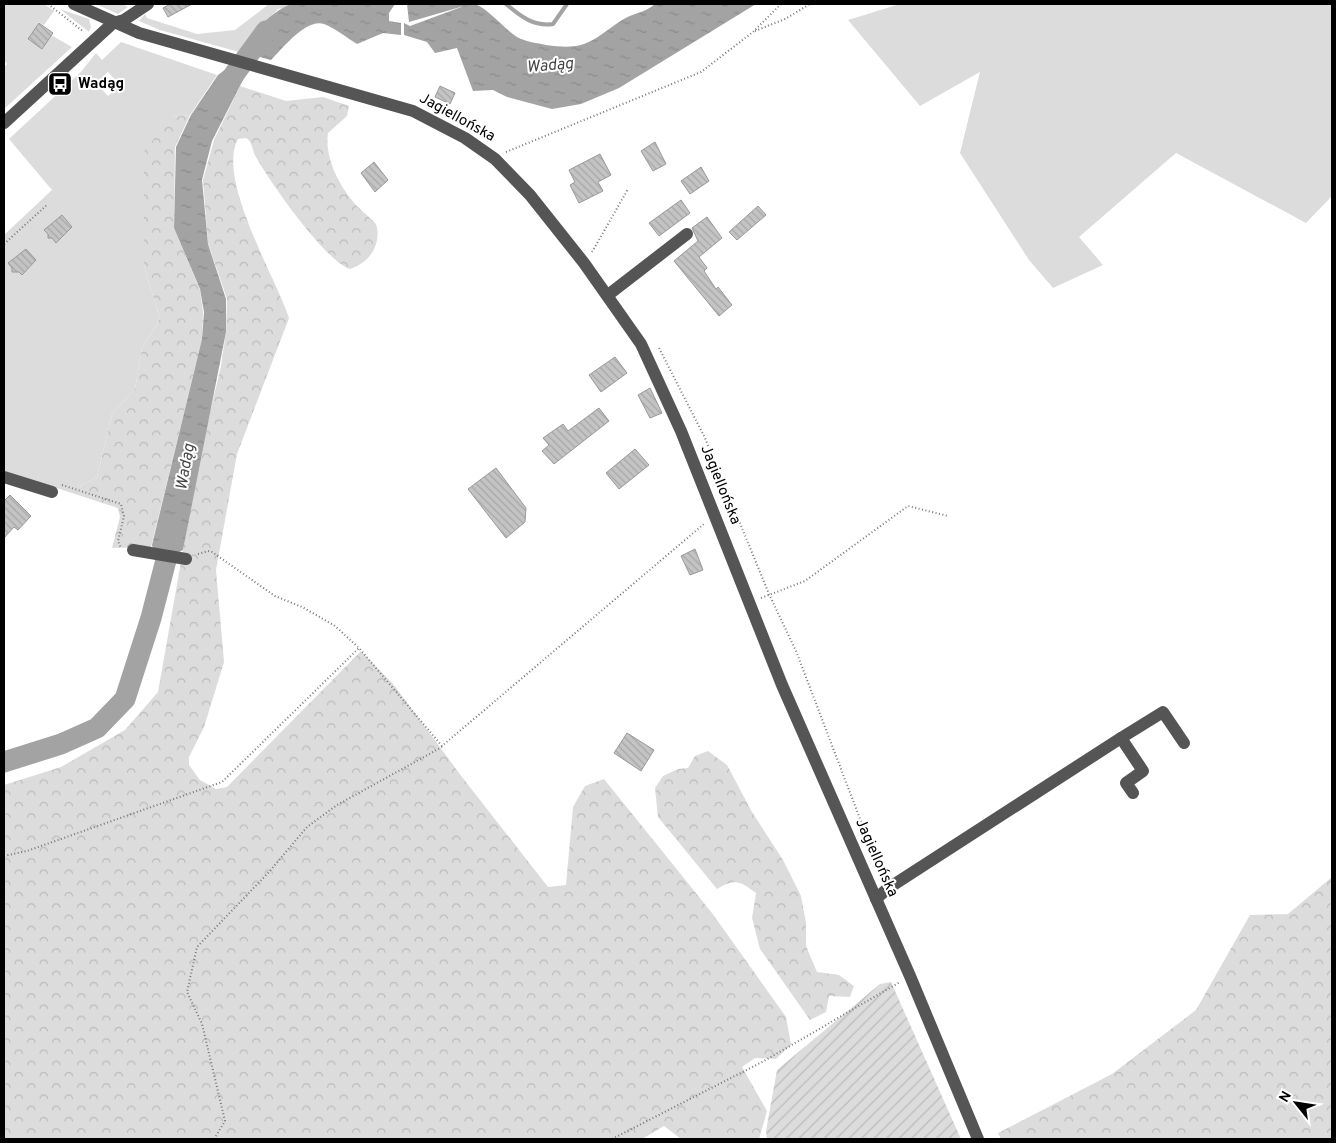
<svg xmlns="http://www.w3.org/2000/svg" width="1336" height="1143" font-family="Overpass,sans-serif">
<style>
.grass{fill:#dcdcdc;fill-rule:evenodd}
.forest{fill:url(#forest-crowns)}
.garden{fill:url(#garden-furrows)}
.water{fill:url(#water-ripples)}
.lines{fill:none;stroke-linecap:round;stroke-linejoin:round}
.stream{stroke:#a3a3a3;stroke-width:4}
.river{stroke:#a3a3a3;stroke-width:21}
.building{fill:url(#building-back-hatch);stroke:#999}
.path{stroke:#777;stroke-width:2;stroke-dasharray:1 2.5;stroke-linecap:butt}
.minor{stroke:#555;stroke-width:12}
.labels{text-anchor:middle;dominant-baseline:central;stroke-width:4;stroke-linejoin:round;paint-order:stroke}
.poi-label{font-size:15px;font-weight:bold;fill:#000;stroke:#fff;text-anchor:start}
.street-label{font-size:15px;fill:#000;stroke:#fff}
.water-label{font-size:16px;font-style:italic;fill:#444;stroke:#fff}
</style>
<defs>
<pattern id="forest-crowns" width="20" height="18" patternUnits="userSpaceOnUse" patternTransform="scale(1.25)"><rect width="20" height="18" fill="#dcdcdc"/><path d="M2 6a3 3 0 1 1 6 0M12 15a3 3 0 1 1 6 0" fill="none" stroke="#bbb"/></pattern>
<pattern id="garden-furrows" width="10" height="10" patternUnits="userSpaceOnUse" patternTransform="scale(1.25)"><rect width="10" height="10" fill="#dcdcdc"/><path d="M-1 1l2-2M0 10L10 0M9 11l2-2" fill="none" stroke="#bbb"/></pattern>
<pattern id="water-ripples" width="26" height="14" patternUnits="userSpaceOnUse" patternTransform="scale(1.25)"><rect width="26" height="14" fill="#a3a3a3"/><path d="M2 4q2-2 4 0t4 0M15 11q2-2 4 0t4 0" fill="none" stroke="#8b8b8b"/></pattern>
<pattern id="building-back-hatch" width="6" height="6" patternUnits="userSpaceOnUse" patternTransform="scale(1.25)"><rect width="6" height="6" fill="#c4c4c4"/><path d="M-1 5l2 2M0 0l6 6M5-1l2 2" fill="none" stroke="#a7a7a7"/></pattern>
</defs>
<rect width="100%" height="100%" fill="#fff"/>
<g class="grass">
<path d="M4 4H44L54 11 44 25 39 22 28 40 42 49 51 35 72 47 4 109V67L7 64 4 60Z"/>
<path d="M96 4H122L128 7 118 14Z"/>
<path d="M269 4H299L278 9 239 52 160 30 139 21 145 14 147 18 197 34 235 30Z"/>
<path d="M900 4H1332V196L1306 223 1176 153 1079 237 1103 265 1053 288 1029 260 960 153 980 72 920 106 848 20Z"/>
<path d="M60 9 89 19 91 27 89 32Z"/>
<path d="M121 42 217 75 190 115 172 117 144 266 160 319 142 348 135 389 112 414 97 477 81 485 78 495 4 471V235L52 190 9 139 80 73 96 53 102 60ZM108 72 120 85 108 96 96 83Z"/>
</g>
<g class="forest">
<path d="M240 86 286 101 323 97 349 106 347 116 328 133C324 158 341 190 359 208 364 213 371 218 376 224 382 245 369 263 350 269 325 261 270 182 256 157 252 151 253 142 246 138L238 139C216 178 276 278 289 318L237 454 216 570 224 662 204 727 189 757V765L200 780 216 789 227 787 361 651 394 685 462 777 548 887 566 885 573 807 585 786 604 779 712 913 786 1017 791 1045 776 1059 755 1058 742 1067 767 1111 759 1139H681L664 1126 642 1139H4V785L61 767 125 730 158 692 199 460 221 366 226 332 227 299 208 243 203 180 214 140Z"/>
<path d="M190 115 175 147 174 228 200 290 203 312 202 339 151 547 112 548 120 517 118 508 78 495 81 485 97 477 112 414 135 389 142 348 160 319 144 266V151L172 117Z"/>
<path d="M708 751 727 765 752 812 783 860 801 896 806 923V946L817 972 839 975 854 986 850 997 829 996 826 1012 810 1020 760 949 752 918 756 893C740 881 735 878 717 889L658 817 655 788 663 776 678 769 688 768 695 756Z"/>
<path d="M1332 877V1139H1001L998 1133 1112 1074 1196 1010 1250 915 1288 914Z"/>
</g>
<path class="garden" d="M891 982 961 1139H767L766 1131 777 1070 880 984Z"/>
<g class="water">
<path d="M292 4H395L389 13V21L401 23V35L383 33 357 44C347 38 335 28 324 24 306 18 282 49 271 60L241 52C247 37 275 8 292 4Z"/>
<path d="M407 4C419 4 467 1 475 4 489 9 504 29 517 37 526 42 537 43 546 45 586 51 591 41 622 20 633 13 645 13 655 4H756L619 88 581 104 552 109 507 97 493 90 473 91 457 48 435 53 427 42 404 35V23L410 26 464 6 409 22Z"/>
<path d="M226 69 245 76 212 141 202 180 208 244 226 299V332L183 550 179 552 153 548 152 545 202 339 204 312 200 289 174 228 176 147 191 115 218 75Z"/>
</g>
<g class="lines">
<path class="stream" d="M506 4C520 16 534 27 553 24L567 4"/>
<g class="river">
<path d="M219 95 266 31"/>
<path d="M4 762 61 744 97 728 125 699 151 618 173 533"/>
</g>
</g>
<g class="building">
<path d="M170 4H192L168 17 163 8Z"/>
<path d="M39 23 53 33 42 49 28 39Z"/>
<path d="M440 86 455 93 450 104 435 97Z"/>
<path d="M655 142 666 164 653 171 641 151Z"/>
<path d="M600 154 611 175 598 182 603 191 579 203 570 185 575 182 569 170Z"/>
<path d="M374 162 388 180 375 192 361 173Z"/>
<path d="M701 167 709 181 690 194 681 181Z"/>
<path d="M681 200 690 213 659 236 649 223Z"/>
<path d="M758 206 766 215 737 240 729 232Z"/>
<path d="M62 215 72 227 56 243 52 238H48V234L44 230Z"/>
<path d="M707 217 722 238 699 257 707 268 704 271 716 289 718 287 732 305 719 316 674 261 698 241 692 228Z"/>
<path d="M26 249 36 260 22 275 19 272H12V268L8 263Z"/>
<path d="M615 357 627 373 601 392 589 375Z"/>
<path d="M650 388 662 413 650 418 638 395Z"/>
<path d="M599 408 609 421 554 464 542 451 549 445 543 438 563 424 568 431Z"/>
<path d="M635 449 649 465 619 489 606 473Z"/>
<path d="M496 468 526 508 525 522 506 538 468 489Z"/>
<path d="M10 495 31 516 18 530 14 527 4 538V501Z"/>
<path d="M695 549 703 570 690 575 681 556Z"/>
<path d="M627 733 654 750 641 771 614 753Z"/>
</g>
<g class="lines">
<g class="path">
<path d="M48 4 84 32"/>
<path d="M755 31 785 19 810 4"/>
<path d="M506 152 701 72 753 32 781 4"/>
<path d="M4 244 48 204"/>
<path d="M592 252 628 189"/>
<path d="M659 348 705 438 769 594 796 651 883 879"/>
<path d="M62 485 121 504 124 516 118 541 121 548"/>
<path d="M198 554 208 551 212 552 275 596 302 607 335 626 358 647"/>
<path d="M761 598 805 581 908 506 948 516"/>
<path d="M4 856 27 851 222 782 359 648 442 746 705 523"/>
<path d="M214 1139 225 1121 202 1024 187 992 197 947 269 872 307 827 337 805 442 747"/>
<path d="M612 1139 764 1061 900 982"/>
</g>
<g class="minor">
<path d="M74 4 139 33 413 111 465 138 495 159 530 195 584 263 641 344 681 431 782 685 910 976 978 1139"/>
<path d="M4 123 113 23 124 20 148 4"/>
<path d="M608 295 687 234"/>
<path d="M4 477 52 492"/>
<path d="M133 550 186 559"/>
<path d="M1121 738 1163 712 1184 743"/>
<path d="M876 899 887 889 1121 738 1143 771 1126 783 1133 793"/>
</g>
</g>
<defs>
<symbol id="bus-square" viewBox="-11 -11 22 22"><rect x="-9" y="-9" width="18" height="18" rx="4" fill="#000" stroke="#fff"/><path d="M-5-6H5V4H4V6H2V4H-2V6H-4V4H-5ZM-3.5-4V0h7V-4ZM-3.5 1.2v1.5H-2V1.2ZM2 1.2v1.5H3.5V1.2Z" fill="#fff"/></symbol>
</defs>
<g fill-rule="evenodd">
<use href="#bus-square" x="46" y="70" width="28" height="28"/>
</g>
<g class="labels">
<g class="poi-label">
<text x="78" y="84">Wadąg</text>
</g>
<g class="street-label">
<text transform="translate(457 118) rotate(29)">Jagiellońska</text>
<text transform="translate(720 485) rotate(68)">Jagiellońska</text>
<text transform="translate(876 858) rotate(66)">Jagiellońska</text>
</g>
<g class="water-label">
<text transform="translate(550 66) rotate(-5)">Wadąg</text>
<text transform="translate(186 467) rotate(-80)">Wadąg</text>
</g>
</g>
<rect width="1336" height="1143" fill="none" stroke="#000000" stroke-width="10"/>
<g transform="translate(1296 1103) rotate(300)" stroke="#ffffff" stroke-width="4" paint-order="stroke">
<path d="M0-4L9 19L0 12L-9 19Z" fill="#000000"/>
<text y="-8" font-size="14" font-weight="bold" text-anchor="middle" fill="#000000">N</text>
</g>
</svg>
